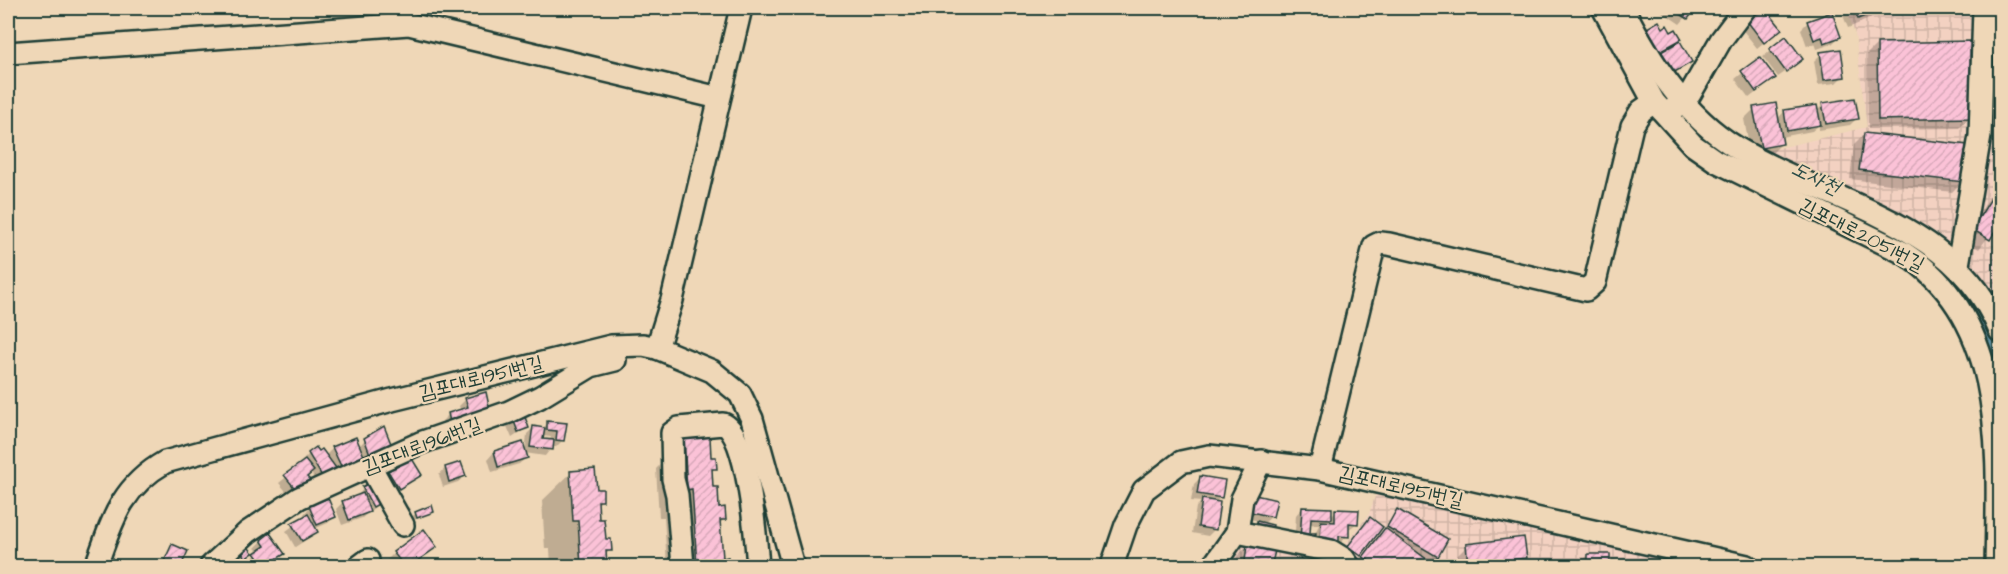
<svg xmlns="http://www.w3.org/2000/svg" width="2008" height="574" font-family="'Architects Daughter','Poor Story',sans-serif">
<style>
.industrial{fill:url(#industrial-grid)}
.forest{fill:url(#forest-crowns);stroke:#609478;stroke-width:1.5}
.shadow{fill:#0003;fill-rule:evenodd}
.lines{fill:none;stroke-linecap:round;stroke-linejoin:round}
.stream{stroke:#6495a7;stroke-width:4.5}
.building{fill:url(#building-hatch);stroke:#1f3d34;stroke-width:1.5}
.minor-casing{stroke:#1f3d34;stroke-width:26}
.minor{stroke:#efd7b7;stroke-width:21}
.labels{text-anchor:middle;dominant-baseline:central;stroke-width:4.5;stroke-linejoin:round;paint-order:stroke}
.street-label{font-size:20px;fill:#1f3d34;stroke:#efd7b7}
.water-label{font-size:21px;font-style:italic;fill:#2a4c47;stroke:#efd7b7}
</style>
<defs>
<pattern id="industrial-grid" width="8" height="8" patternUnits="userSpaceOnUse" patternTransform="scale(1.5)"><rect width="8" height="8" fill="#f3d1c1"/><path d="M0 4h8M4 0v8" fill="none" stroke="#d0b4a6"/></pattern>
<pattern id="forest-crowns" width="20" height="18" patternUnits="userSpaceOnUse" patternTransform="scale(1.5)"><rect width="20" height="18" fill="#a2ecbb"/><path d="M2 6a3 3 0 1 1 6 0M12 15a3 3 0 1 1 6 0" fill="none" stroke="#8bcba1"/></pattern>
<pattern id="building-hatch" width="6" height="6" patternUnits="userSpaceOnUse" patternTransform="scale(1.5)"><rect width="6" height="6" fill="#fbc2d7"/><path d="M-1 1l2-2M0 6l6-6M5 7l2-2" fill="none" stroke="#d7a8b9"/></pattern>
</defs>
<rect width="100%" height="100%" fill="#efd7b7"/>
<filter id="ink" filterUnits="userSpaceOnUse"><feTurbulence type="fractalNoise" baseFrequency=".0167" numOctaves="2"/><feDisplacementMap in="SourceGraphic" scale="12" xChannelSelector="R" yChannelSelector="G"/><feConvolveMatrix kernelMatrix="1 2 1 2 8 2 1 2 1" color-interpolation-filters="sRGB"/></filter>
<g filter="url(#ink)">
<g class="industrial">
<path d="M1846 8H1980L1976 101 1954 250 1758 153 1867 127 1855 34Z"/>
<path d="M1987 138 2000 145V308L1968 263Z"/>
<path d="M1378 488 1708 566H1355L1342 549 1369 514Z"/>
<path d="M1237 541 1296 548 1345 566H1219Z"/>
</g>
<path class="forest" d="M1989 8H2000V145L1987 138Z"/>
<g class="shadow">
<path d="M1663 8H1694L1680 24 1661 11Z"/>
<path d="M1718 8H1734L1727 14Z"/>
<path d="M1804 8H1817L1808 13Z"/>
<path d="M1840 8H1879V9L1869 19 1848 28Z"/>
<path d="M1748 22 1773 35 1757 48 1741 28Z"/>
<path d="M1808 22 1839 37 1832 44 1817 49 1815 43 1807 46 1801 29Z"/>
<path d="M1648 29 1662 30 1670 34 1676 31 1690 62 1666 78 1656 59 1663 52 1653 56 1642 35Z"/>
<path d="M1786 38 1795 65 1778 77 1763 57Z"/>
<path d="M1877 44 1969 118 1959 128 1868 129 1867 54Z"/>
<path d="M1821 54 1843 76 1836 83 1818 85 1814 61Z"/>
<path d="M1760 59 1767 84 1749 98 1735 79Z"/>
<path d="M1823 105 1857 118 1850 125 1819 130V125L1812 131 1781 137 1782 143 1772 153 1751 157 1744 119 1754 109 1777 119 1784 112 1817 111Z"/>
<path d="M1864 134 1962 182 1952 192 1850 179 1854 144Z"/>
<path d="M2000 180V221L1979 249 1963 240Z"/>
<path d="M484 394 444 427 442 421 449 414 461 411 459 406 466 399Z"/>
<path d="M513 418 528 427 512 438 506 424Z"/>
<path d="M548 423 565 424 563 440 556 447H552L545 456 525 453 526 458 519 464 492 472 488 459 494 452H525L527 434 533 428 542 429ZM542 436 551 437 550 441H542Z"/>
<path d="M365 440 390 445 364 460 362 456 356 462 334 472 333 469 316 484 311 472 290 496 279 483 304 463 302 461 309 454 325 456 333 448 358 447Z"/>
<path d="M684 440 710 459 715 468 710 473 711 488 724 519 719 525 721 559H727L728 566H667L664 517H659L656 469Z"/>
<path d="M410 459 420 474 392 494 382 478Z"/>
<path d="M460 463 465 476 458 482 443 487 439 475 445 468Z"/>
<path d="M571 473 596 491 602 500 597 505 598 520 610 550 605 556 606 566H551L550 549H545L542 501Z"/>
<path d="M1201 477 1223 481 1220 498 1215 503V529L1208 536 1192 533 1196 507 1201 502 1191 501 1194 484Z"/>
<path d="M372 483 382 501 362 518 342 525 336 509 343 502 357 497 363 489Z"/>
<path d="M1245 502 1272 516 1263 524 1250 529 1259 521 1241 517Z"/>
<path d="M310 507 334 517 328 523 314 529 316 532 309 538 295 547 286 531 305 517 304 514Z"/>
<path d="M410 507 412 516 410 519 404 509Z"/>
<path d="M1302 508 1331 516 1336 511 1357 523 1348 530 1347 536 1341 543 1294 547 1296 515ZM1309 524 1319 525 1314 535 1309 534Z"/>
<path d="M432 511 414 520 413 516 416 513Z"/>
<path d="M1398 511 1437 556 1427 566H1355Z"/>
<path d="M1370 519 1381 527 1349 565 1339 557Z"/>
<path d="M262 541 283 553 268 566H250L252 565 249 561 259 552 255 548Z"/>
<path d="M173 546 186 552 179 566H160Z"/>
<path d="M1248 546 1270 562 1266 566H1236L1237 556Z"/>
<path d="M1467 546 1525 558 1517 566H1458L1457 556Z"/>
<path d="M239 549 251 553 238 563 233 556Z"/>
<path d="M394 553H428L410 566H392L387 560Z"/>
<path d="M1588 555H1609V566H1578Z"/>
</g>
<g class="lines">
<g class="stream">
<path d="M1658 89 1670 104"/>
<path d="M1695 133 1723 151"/>
<path d="M1956 282 1990 340 2000 380"/>
</g>
</g>
<g class="building">
<path d="M1671 8H1696L1688 19Z"/>
<path d="M1765 8 1782 29 1764 43 1747 21Z"/>
<path d="M1854 8H1880L1881 9 1858 19Z"/>
<path d="M1832 12 1841 37 1824 43 1822 37 1814 40 1807 21Z"/>
<path d="M1659 21 1663 28 1667 25 1671 32 1676 29 1682 39 1660 51 1647 28Z"/>
<path d="M1786 36 1803 59 1786 72 1769 49Z"/>
<path d="M1680 41 1692 62 1673 73 1661 52Z"/>
<path d="M1970 41 1971 118 1878 120 1877 43Z"/>
<path d="M1841 49 1845 77 1824 80 1820 52Z"/>
<path d="M1760 57 1776 78 1756 92 1741 71Z"/>
<path d="M1855 98 1859 119 1826 124 1822 103Z"/>
<path d="M1776 103 1783 144 1761 148 1753 107Z"/>
<path d="M1817 105 1821 125 1787 131 1784 110Z"/>
<path d="M1864 133 1968 145 1964 182 1859 170Z"/>
<path d="M2000 184V223L1990 240 1972 229Z"/>
<path d="M486 392 490 411 450 422 448 413 468 407 465 398Z"/>
<path d="M517 414 525 417 529 428 518 432 512 416Z"/>
<path d="M547 421 567 423 564 441 556 440 557 431 547 430Z"/>
<path d="M384 426 392 446 370 454 364 438Z"/>
<path d="M533 426 545 428 543 439 554 440 553 450 530 447Z"/>
<path d="M356 437 364 456 341 466 332 447Z"/>
<path d="M710 437 711 457H716L717 469H712L713 487H718L719 508 725 507 726 520H720L723 558 728 557 729 566H697L692 489 687 490 684 438Z"/>
<path d="M523 442 528 458 498 467 494 451Z"/>
<path d="M316 447 319 451 322 449 336 468 323 478 308 453Z"/>
<path d="M411 457 422 475 399 489 388 471Z"/>
<path d="M305 460 314 471 307 477 310 480 297 491 284 475Z"/>
<path d="M461 462 466 476 449 482 445 467Z"/>
<path d="M595 469 597 489H603V501H598L599 519H604L606 539H611L612 551H606L607 566H581L578 521H573L570 471Z"/>
<path d="M1200 476 1225 480 1222 498 1197 494Z"/>
<path d="M373 481 384 501 373 507 362 487Z"/>
<path d="M363 493 370 512 349 520 342 501Z"/>
<path d="M1251 494 1277 500 1273 517 1247 511Z"/>
<path d="M328 498 336 517 317 525 309 506Z"/>
<path d="M1202 499 1220 502 1216 530 1198 527Z"/>
<path d="M432 505 434 512 417 518 415 512Z"/>
<path d="M1302 507 1332 508V519L1311 518 1310 533H1316L1315 542 1300 541Z"/>
<path d="M1335 509 1359 510 1358 524 1349 523V537L1339 536V542L1320 541 1321 521 1335 522Z"/>
<path d="M1397 509 1448 539 1438 557 1387 527Z"/>
<path d="M308 514 318 532 302 541 291 523Z"/>
<path d="M1370 517 1383 527 1361 556 1348 546Z"/>
<path d="M1257 521 1273 525 1271 533 1254 529Z"/>
<path d="M1385 528 1429 561 1425 566H1377L1363 557Z"/>
<path d="M424 529 437 547 410 566H404L393 552Z"/>
<path d="M270 533 285 554 264 566 254 553 265 546 261 540Z"/>
<path d="M1524 537 1527 558 1468 565 1466 544Z"/>
<path d="M245 543 253 553 246 558 238 548Z"/>
<path d="M172 544 188 551 181 566H162Z"/>
<path d="M1247 545 1276 547 1272 563 1245 561Z"/>
<rect x="1588" y="554" width="22" height="12"/>
<path d="M1551 562 1552 566H1526V563Z"/>
</g>
<g class="lines">
<defs>
<g id="minor">
<path d="M1603 8 1654 102 1693 145 1716 161 1904 253C2008 320 1998 454 1996 566"/>
<path d="M1623 8C1650 61 1684 116 1737 148 1830 204 1955 220 2000 331"/>
<path d="M8 53 409 24 719 98"/>
<path d="M1673 109 1690 94 1721 40 1745 8"/>
<path d="M1958 265 1980 136 1984 8"/>
<path d="M657 348 672 300 741 8"/>
<path d="M370 466 403 525"/>
<path d="M1320 469 1374 246 1380 243 1389 244 1586 290 1595 282 1632 126 1641 111 1654 102"/>
<path d="M1237 532 1242 499 1261 461"/>
<path d="M96 566C112 521 121 487 165 462L392 400 611 346 643 345 657 348 712 371 740 394 752 419 793 566"/>
<path d="M211 566 248 532 299 498 420 443 509 412 540 397 591 366 615 360"/>
<path d="M360 566 368 560"/>
<path d="M683 566 677 495 673 479 672 433 679 428 723 424C748 432 756 541 758 566"/>
<path d="M1112 566 1126 525 1144 490 1181 462 1209 456 1320 469 1747 566"/>
<path d="M1213 566 1237 532 1331 551 1344 559 1349 566"/>
</g>
</defs>
<use href="#minor" class="minor-casing"/>
<use href="#minor" class="minor"/>
</g>
</g>
<g class="labels">
<g class="street-label">
<text transform="translate(1862 235) rotate(27)">김포대로2051번길</text>
<text transform="translate(481 378) rotate(-14)">김포대로1951번길</text>
<text transform="translate(422 446) rotate(-21)">김포대로1961번길</text>
<text transform="translate(1401 487) rotate(13)">김포대로1951번길</text>
</g>
<g class="water-label">
<text transform="translate(1816 178) rotate(26)">도사천</text>
</g>
</g>
<rect width="2008" height="574" fill="none" stroke="#efd7b7" stroke-width="30"/>
<rect x="15" y="15" width="1978" height="544" fill="none" stroke="#1f3d34" stroke-width="2" filter="url(#ink)"/>
</svg>
